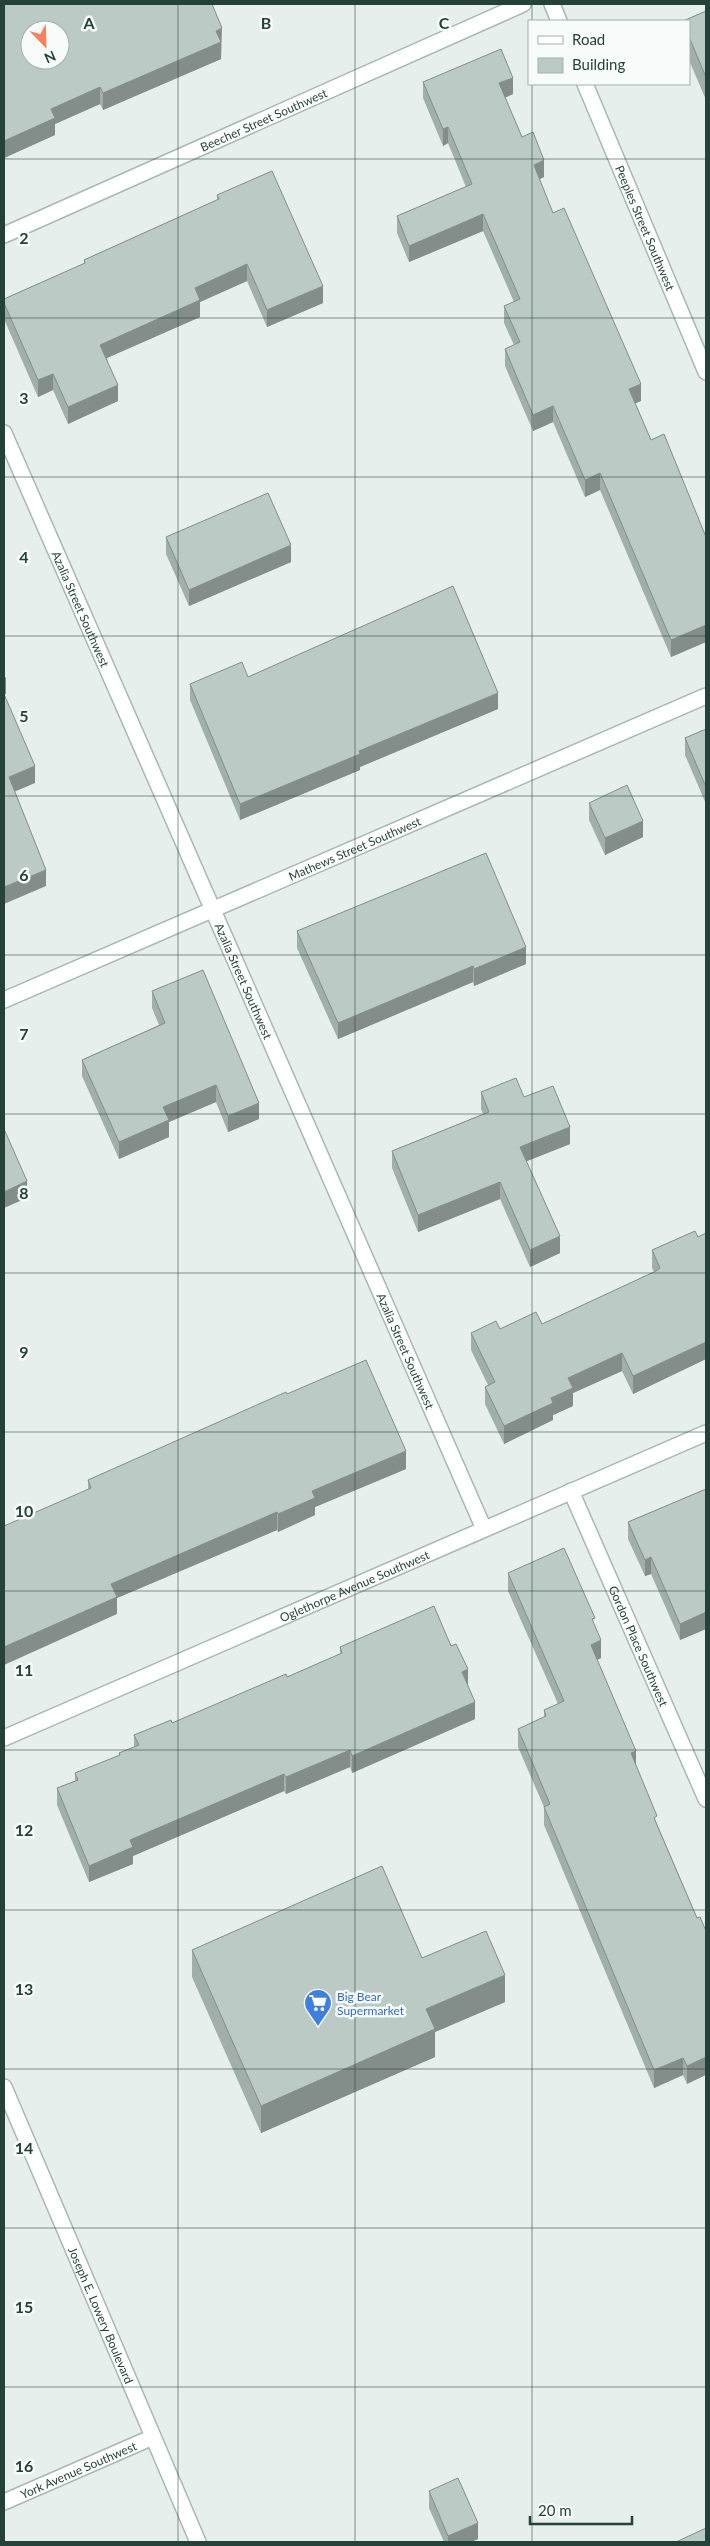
<svg xmlns="http://www.w3.org/2000/svg" width="710" height="2546" font-family="Lato,sans-serif">
<style>
.lines{fill:none;stroke-linecap:round;stroke-linejoin:round}
.minor-casing{stroke:#a8b8b2;stroke-width:18}
.tertiary-casing{stroke:#a8b8b2;stroke-width:18}
.minor{stroke:#fff;stroke-width:15}
.tertiary{stroke:#fff;stroke-width:15}
.wall{fill:#a1aea9}
.shaded-wall{fill:#838d89}
.building{fill:#bbcac4;stroke:#838d89;fill-rule:evenodd}
.grid{fill:none;stroke:#24423a;stroke-width:1;stroke-opacity:0.55}
.labels{text-anchor:middle;dominant-baseline:central;stroke-width:5;stroke-linejoin:round;paint-order:stroke}
.street-label{font-size:12px;fill:#24423a;stroke:#f7fbf9}
.shop-label{font-size:12px;fill:#366cbe;stroke:#f7fbf9;text-anchor:start}
.grid-label{font-size:16px;text-anchor:middle;font-weight:bold;fill:#24423a;stroke:#f7fbf9;stroke-width:5;stroke-linejoin:round;paint-order:stroke}
</style>
<rect width="100%" height="100%" fill="#e6efeb"/>
<g class="lines">
<defs>
<g id="minor">
<path d="M552 4 559 21"/>
<path id="s1" d="M585 84 706 372"/>
<path id="s2" d="M4 235 523 4"/>
<path id="s3" d="M4 433 484 1529"/>
<path id="s4" d="M4 1000 706 696"/>
<path id="s5" d="M571 1491 706 1799"/>
<path id="s6" d="M4 1738 706 1433"/>
<path id="s7" d="M4 2502 153 2437"/>
</g>
<g id="tertiary">
<path id="s8" d="M4 2087 198 2542"/>
</g>
</defs>
<use href="#minor" class="minor-casing"/>
<use href="#tertiary" class="tertiary-casing"/>
<use href="#minor" class="minor"/>
<use href="#tertiary" class="tertiary"/>
</g>
<g class="wall">
<path d="M4 5 222 45H221V59L103 110 100 104 55 124V135L4 158Z"/>
<path d="M706 11V100L689 60V21Z"/>
<path d="M423 82 513 94 505 98 522 137 544 177 539 179 553 213 641 401 635 403 651 440 706 537V642L671 657 600 490 585 497 553 422 533 431 505 366V349L514 345 504 323V306L514 302 483 231 409 262 397 233V216L466 187 448 143 443 146 423 98Z"/>
<path d="M217 195 323 303 267 327 247 281 200 302V317L107 358 118 401 68 424 53 390 38 397 4 319V299L84 264V260L217 200Z"/>
<path d="M166 537 291 562 189 606 166 554Z"/>
<path d="M248 677 498 709 360 767V770L240 820 190 700V684Z"/>
<path d="M706 729V804L685 755V738Z"/>
<path d="M589 803 643 837 605 855 589 820Z"/>
<path d="M297 931 526 964 474 986 473 982 338 1039 297 948Z"/>
<path d="M152 991 259 1119 228 1132 216 1102 169 1122V1137L119 1159 82 1076V1060L159 1025 152 1008Z"/>
<path d="M481 1092 524 1097 570 1144 526 1161 560 1253 530 1267 500 1199 418 1232 392 1168V1151L483 1114 481 1109Z"/>
<path d="M706 1233V1359L633 1394 622 1371 573 1393V1406L553 1415V1420L504 1444 485 1404V1387L488 1385 471 1350V1333L542 1324 654 1272 652 1268V1250L698 1237Z"/>
<path d="M287 1394 406 1469 315 1507V1515L278 1532 277 1530 117 1598V1614L88 1489V1480Z"/>
<path d="M706 1489V1629L680 1640 651 1574 645 1576 628 1539V1522Z"/>
<path d="M508 1573 595 1625 601 1658 597 1660 657 1824 697 1918 687 2084 683 2075 654 2088 544 1825V1807L518 1747V1729L544 1718V1710L558 1704 508 1591Z"/>
<path d="M340 1647 468 1685 475 1719 352 1773 350 1767 286 1794 284 1791 133 1856V1864L89 1882 57 1805V1788L75 1781V1773L119 1756V1753L134 1747V1735L172 1723 287 1677 340 1655Z"/>
<path d="M192 1950 422 1958 505 2002 435 2032V2057L261 2133 192 1977Z"/>
<path d="M429 2491 478 2539 471 2542H444L429 2508Z"/>
</g>
<g class="shaded-wall">
<path d="M222 28 221 59 103 110V93Z"/>
<path d="M513 78V94L499 100V83Z"/>
<path d="M100 87V104L55 124V135L4 158V141L51 109Z"/>
<path d="M448 127V143L443 146V129Z"/>
<path d="M544 160V177L534 182V165Z"/>
<path d="M483 214V231L409 262V246Z"/>
<path d="M247 264V281L200 302V317L100 361V345L195 288Z"/>
<path d="M323 286V303L267 327V310Z"/>
<path d="M53 374V390L38 397V380Z"/>
<path d="M641 384V401L629 406V389Z"/>
<path d="M118 385V401L68 424V407Z"/>
<path d="M553 406V422L533 431V415Z"/>
<path d="M600 473V490L585 497V480Z"/>
<path d="M291 545V562L189 606V590Z"/>
<path d="M706 625V642L671 657V640Z"/>
<path d="M6 677V694L4 695V678Z"/>
<path d="M498 693V709L360 767V770L240 820V804L359 751Z"/>
<path d="M35 766V783L9 794V777Z"/>
<path d="M643 821V837L605 855V838Z"/>
<path d="M46 870V886L4 904V887Z"/>
<path d="M526 947V964L474 986V969Z"/>
<path d="M473 966V982L338 1039V1023Z"/>
<path d="M216 1085V1102L169 1122V1137L119 1159V1142L163 1107Z"/>
<path d="M259 1103V1119L228 1132V1116Z"/>
<path d="M570 1127V1144L520 1164V1147Z"/>
<path d="M27 1181V1198L4 1208V1192Z"/>
<path d="M500 1182V1199L418 1232V1215Z"/>
<path d="M560 1236V1253L530 1267V1250Z"/>
<path d="M706 1342V1359L633 1394V1376Z"/>
<path d="M622 1353V1371L573 1393V1406L553 1415V1420L504 1444V1426L568 1378Z"/>
<path d="M406 1451V1469L315 1507V1515L278 1532V1514L312 1491Z"/>
<path d="M277 1512V1530L117 1598V1614L4 1665V1647L111 1584Z"/>
<path d="M651 1557V1574L645 1576V1560Z"/>
<path d="M706 1612V1629L680 1640V1624Z"/>
<path d="M601 1640V1658L591 1663V1645Z"/>
<path d="M468 1669V1686L462 1672Z"/>
<path d="M475 1702V1719L352 1773V1756Z"/>
<path d="M350 1750V1767L286 1794V1777Z"/>
<path d="M636 1751V1769L631 1753Z"/>
<path d="M284 1774V1791L133 1856V1864L89 1882V1866L130 1840Z"/>
<path d="M505 1975V2002L435 2032V2057L261 2133V2106L426 2009Z"/>
<path d="M706 2057V2075L687 2084V2066Z"/>
<path d="M683 2058V2075L654 2088V2070Z"/>
<path d="M478 2523V2539L471 2542H448V2536Z"/>
</g>
<g class="building">
<path d="M6 4H212L222 28 216 31 221 42 103 93 100 87 51 109 55 118 4 141V5ZM30 30H60V60H30Z"/>
<path d="M706 11V77L689 37V21H683Z"/>
<path d="M501 49 513 78 499 83 522 137 533 132 544 160 534 165 553 213 564 208 641 384 629 389 651 440 664 434 706 537V625L671 640 600 473 585 480 553 406 533 415 505 349 520 342 504 306 520 299 483 214 409 246 397 216 472 184 448 127 443 129 423 82Z"/>
<path d="M272 171 323 286 267 310 247 264 195 288 200 300 100 345 118 385 68 407 53 374 38 380 4 303V299L85 263 84 260 219 199 217 195Z"/>
<path d="M268 493 291 545 189 590 166 537Z"/>
<path d="M453 586 498 693 359 751 360 754 240 804 190 684 242 662 248 677Z"/>
<path d="M4 694 35 766 9 777 46 870 4 887Z"/>
<path d="M706 729V787L685 738Z"/>
<path d="M627 785 643 821 605 838 589 803Z"/>
<path d="M486 853 526 947 474 969 473 966 338 1023 297 931Z"/>
<path d="M203 970 259 1103 228 1116 216 1085 163 1107 169 1120 119 1142 82 1060 165 1023 152 991Z"/>
<path d="M516 1078 524 1097 553 1086 570 1127 520 1147 560 1236 530 1250 500 1182 418 1215 392 1151 489 1112 481 1092Z"/>
<path d="M4 1129 27 1181 4 1192Z"/>
<path d="M695 1231 698 1237 706 1233V1342L633 1376 622 1353 568 1378 573 1388 551 1398 553 1403 504 1426 485 1387 495 1382 471 1333 496 1321 500 1329 536 1312 542 1324 656 1271 660 1268 652 1250Z"/>
<path d="M366 1360 406 1451 312 1491 315 1498 278 1514 277 1512 111 1584 117 1597 4 1647V1526L91 1488 88 1480 286 1392 287 1394Z"/>
<path d="M706 1489V1612L680 1624 651 1557 645 1560 628 1522Z"/>
<path d="M564 1548 595 1618 592 1619 601 1640 591 1645 636 1751 631 1753 657 1816 654 1818 697 1918 700 1917 706 1931V2057L687 2066 683 2058 654 2070 544 1807 550 1804 518 1729 546 1716 544 1710 564 1701 508 1573Z"/>
<path d="M434 1606 451 1646 456 1644 468 1669 462 1672 475 1702 352 1756 350 1750 286 1777 284 1774 130 1840 133 1847 89 1866 57 1788 78 1780 75 1773 120 1755 119 1753 139 1745 134 1735 171 1720 172 1723 286 1674 287 1677 342 1653 340 1647Z"/>
<path d="M382 1866 422 1958 486 1931 505 1975 426 2009 435 2029 261 2106 192 1950Z"/>
<path d="M458 2478 478 2523 448 2536 429 2491Z"/>
<path d="M706 2528V2542H676Z"/>
</g>
<path class="grid" d="M178 4V2542M355 4V2542M532 4V21M532 84V2542M4 159H706M4 318H706M4 477H706M4 636H706M4 796H706M4 955H706M4 1114H706M4 1273H706M4 1432H706M4 1591H706M4 1750H706M4 1910H706M4 2069H706M4 2228H706M4 2387H706"/>
<defs>
<symbol id="supermarket-pin" viewBox="-11 -11 22 30"><path d="M0 17L-7.5 6A9.5 9.5 0 1 1 7.5 6Z" fill="#3f7fe0" stroke="#f7fbf9"/><path d="M-6-5.5h2.5l.6 2H6L4.5 2H-2.5L-4.4-4H-6ZM-1.5 3.2a1.3 1.3 0 1 0 .1 0ZM3 3.2a1.3 1.3 0 1 0 .1 0Z" fill="#fff"/></symbol>
</defs>
<g fill-rule="evenodd">
<use href="#supermarket-pin" x="302" y="1987" width="32" height="43"/>
</g>
<g class="labels">
<g class="street-label">
<text stroke="none"><textPath href="#s2" startOffset="284">Beecher Street Southwest</textPath></text>
<text stroke="none"><textPath href="#s1" startOffset="156">Peeples Street Southwest</textPath></text>
<text stroke="none"><textPath href="#s3" startOffset="192">Azalia Street Southwest</textPath></text>
<text stroke="none"><textPath href="#s4" startOffset="382">Mathews Street Southwest</textPath></text>
<text stroke="none"><textPath href="#s3" startOffset="598">Azalia Street Southwest</textPath></text>
<text stroke="none"><textPath href="#s3" startOffset="1002">Azalia Street Southwest</textPath></text>
<text stroke="none"><textPath href="#s6" startOffset="382">Oglethorpe Avenue Southwest</textPath></text>
<text stroke="none"><textPath href="#s5" startOffset="169">Gordon Place Southwest</textPath></text>
<text stroke="none"><textPath href="#s8" startOffset="248">Joseph E. Lowery Boulevard</textPath></text>
<text stroke="none"><textPath href="#s7" startOffset="81">York Avenue Southwest</textPath></text>
</g>
<g class="shop-label">
<text x="337" y="1996">Big Bear<tspan x="337" dy="14">Supermarket</tspan></text>
</g>
</g>
<g class="grid-label">
<text x="89" y="29">A</text>
<text x="266" y="29">B</text>
<text x="444" y="29">C</text>
<text x="24" y="244">2</text>
<text x="24" y="404">3</text>
<text x="24" y="563">4</text>
<text x="24" y="722">5</text>
<text x="24" y="881">6</text>
<text x="24" y="1040">7</text>
<text x="24" y="1199">8</text>
<text x="24" y="1358">9</text>
<text x="24" y="1517">10</text>
<text x="24" y="1676">11</text>
<text x="24" y="1836">12</text>
<text x="24" y="1995">13</text>
<text x="24" y="2154">14</text>
<text x="24" y="2313">15</text>
<text x="24" y="2472">16</text>
</g>
<rect width="710" height="2546" fill="none" stroke="#24423a" stroke-width="10"/>
<rect x="528" y="20" width="162" height="65" fill="#f7fbf9" stroke="#a3b1ad"/>
<rect x="538" y="36" width="25" height="8" fill="#ffffff" stroke="#a3b1ad"/>
<text x="572" y="45" font-size="15" fill="#24423a">Road</text>
<rect x="538" y="58" width="25" height="15" fill="#bbcac4" stroke="#a3b1ad"/>
<text x="572" y="70" font-size="15" fill="#24423a">Building</text>
<g transform="translate(45 45) rotate(157)"><circle r="24" fill="#f7fbf9" stroke="#a3b1ad"/>
<path d="M0-4L9 19L0 12L-9 19Z" fill="#f4845f"/>
<text y="-8" font-size="14" font-weight="bold" text-anchor="middle" fill="#24423a">N</text>
</g>
<path d="M530 2516v8h102v-8" fill="none" stroke="#24423a" stroke-width="2.5"/>
<text x="538" y="2516" font-size="15" fill="#24423a" stroke="#f7fbf9" stroke-width="4" paint-order="stroke">20 m</text>
</svg>
